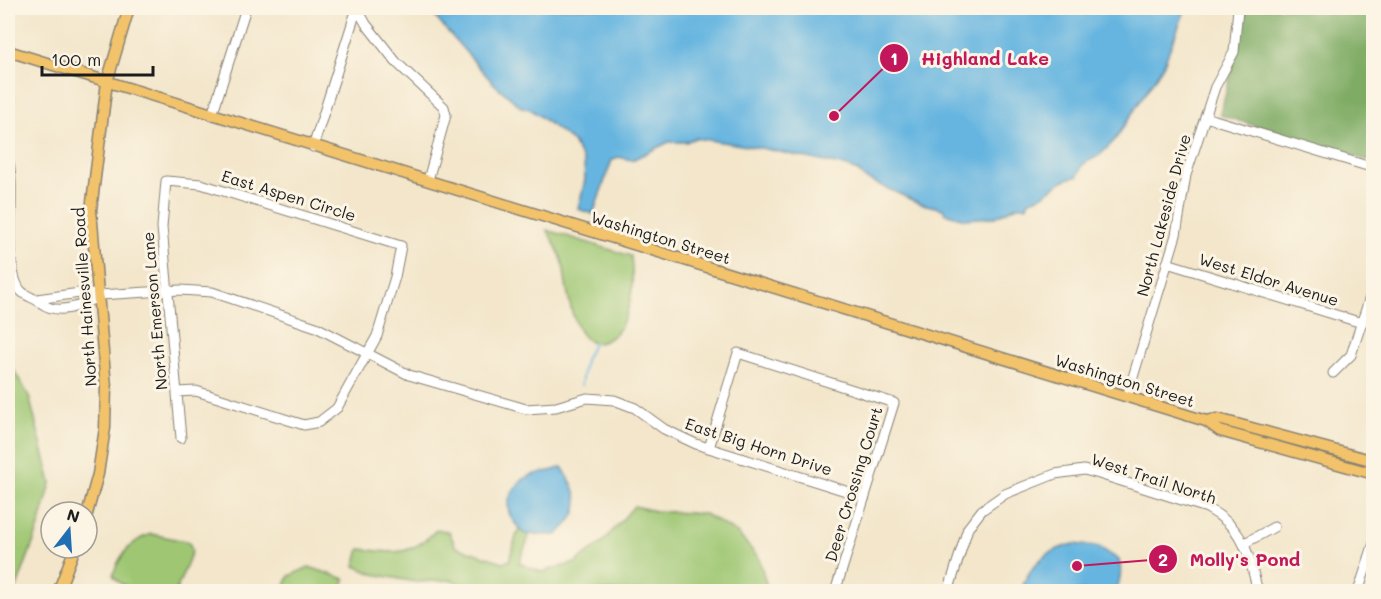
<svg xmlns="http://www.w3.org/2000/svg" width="1381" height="599" font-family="Mali,sans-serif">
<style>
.green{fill:#9fc773;stroke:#5e7248;stroke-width:1.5}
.forest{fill:#7fac65;stroke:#4e6440;stroke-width:1.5}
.water{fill:#66b5e0;stroke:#41687e;stroke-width:1.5}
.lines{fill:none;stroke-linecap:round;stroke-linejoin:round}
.stream{stroke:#66b5e0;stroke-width:2}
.minor-casing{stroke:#888174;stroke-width:11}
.major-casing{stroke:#888174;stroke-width:13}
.minor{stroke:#fff;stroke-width:9}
.major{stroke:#f2c36a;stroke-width:10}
.labels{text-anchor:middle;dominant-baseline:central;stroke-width:6;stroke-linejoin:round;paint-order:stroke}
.street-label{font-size:16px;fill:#1c1c1c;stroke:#fcf5e5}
.leader{fill:none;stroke:#c2185b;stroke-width:2}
.callout-dot{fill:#c2185b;stroke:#fcf5e5;stroke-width:2}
.mark-label{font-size:18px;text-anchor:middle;font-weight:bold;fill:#fff}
.callout-label{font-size:18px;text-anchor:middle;font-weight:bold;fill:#c2185b;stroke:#fcf5e5;stroke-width:6;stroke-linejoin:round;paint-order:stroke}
</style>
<rect width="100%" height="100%" fill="#fcf5e5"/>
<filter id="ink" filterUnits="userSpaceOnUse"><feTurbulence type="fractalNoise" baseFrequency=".0167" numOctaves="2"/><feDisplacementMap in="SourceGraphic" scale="12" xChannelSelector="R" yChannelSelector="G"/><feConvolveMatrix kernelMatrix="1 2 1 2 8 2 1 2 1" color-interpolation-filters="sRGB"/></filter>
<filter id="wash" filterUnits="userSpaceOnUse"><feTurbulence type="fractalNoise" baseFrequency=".008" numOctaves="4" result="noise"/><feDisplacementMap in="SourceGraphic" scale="24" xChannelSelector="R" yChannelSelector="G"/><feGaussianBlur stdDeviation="1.35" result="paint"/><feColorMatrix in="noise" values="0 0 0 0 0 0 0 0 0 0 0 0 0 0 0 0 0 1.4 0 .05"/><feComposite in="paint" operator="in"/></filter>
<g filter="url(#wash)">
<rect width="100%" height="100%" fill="#f3e6cb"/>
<g class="green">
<path d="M547 230 631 256C634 281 633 301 622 324 619 332 611 339 602 342 572 352 566 281 563 264 560 252 553 241 547 230Z"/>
<path d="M8 360 29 396 51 483 39 527 15 592 8 591Z"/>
<path d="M634 506 655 511 705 514 737 533 759 558 768 591H467L464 586 452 580 416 582 373 574 355 566 360 549C396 553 411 557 437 529L449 532 456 547 503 562 509 561 519 527 524 534H530L519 563 541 572 575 563 602 543Z"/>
<path d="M151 534 189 542 192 551 176 591C156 592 125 594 113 575 119 556 132 540 151 534Z"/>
<path d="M309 567 345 579 341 591H283L289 576Z"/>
</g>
<path class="forest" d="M1248 8H1360L1373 13V162L1220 115Z"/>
<g class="water">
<path d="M427 8H1186L1163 66 1115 140 1100 155 1083 164 1077 177C1059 177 1047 198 1029 200L1027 206H1017L995 217 965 219 945 213 943 209 919 203 864 178 858 171 845 166 761 148 695 138 686 142H669L632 160 618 157 612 160 593 214 578 209 585 180 584 162 573 142 530 109 521 107 493 83Z"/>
<path d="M562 467C580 495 586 511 556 535L524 534C520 529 512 521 510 515 503 498 519 478 535 474 545 471 551 472 562 467Z"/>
<path d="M1074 544 1099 547 1119 560 1121 572 1117 591H1021C1030 564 1046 550 1074 544Z"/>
</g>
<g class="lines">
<path class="stream" d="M581 385 585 360 594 342"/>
</g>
</g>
<g filter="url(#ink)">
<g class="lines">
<defs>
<g id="minor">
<path d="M357 8 366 24 396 62 444 107 446 115 428 180"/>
<path d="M212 115 246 8"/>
<path d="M1205 117 1374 168"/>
<path d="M313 147 357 8"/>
<path d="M8 159C17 187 2 269 21 291 27 297 35 298 41 303 58 316 83 306 100 295"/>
<path d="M1167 263 1362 323"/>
<path d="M37 299 80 293 100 295 180 290 212 292 316 327 409 375 526 409 556 407 587 398 614 400 635 408 664 429 696 444 865 497"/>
<path d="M1333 373 1351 355 1374 285"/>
<path d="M177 392 196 391 304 425 319 422 337 408 377 336 395 277 401 246 201 184 166 181 162 227 181 438"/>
<path d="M1127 397 1176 235 1186 175 1215 87 1234 52 1238 8"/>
<path d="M709 448 738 353 894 403 835 592"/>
<path d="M1245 543 1274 527"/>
<path d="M948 592 968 528 982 510 1005 494 1055 474 1084 470 1099 474 1207 508C1245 529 1248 552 1258 592"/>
<path d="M1358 592 1374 543"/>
</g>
<g id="major">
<path d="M8 51 1206 421 1220 431 1374 474"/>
<path d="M1206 421 1218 419 1374 461"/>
<path d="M87 514 98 474 105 428 106 387 91 210 107 82 129 8"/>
<path d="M58 592 75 548"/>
</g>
</defs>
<use href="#minor" class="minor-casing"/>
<use href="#major" class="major-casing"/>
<use href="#minor" class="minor"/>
<use href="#major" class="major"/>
</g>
</g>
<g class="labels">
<g class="street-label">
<text transform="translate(289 195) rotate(17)">East Aspen Circle</text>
<text transform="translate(1163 215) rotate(-75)">North Lakeside Drive</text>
<text transform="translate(661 237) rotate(17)">Washington Street</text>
<text transform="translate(1269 279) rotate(17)">West Eldor Avenue</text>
<text transform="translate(84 297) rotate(-94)">North Hainesville Road</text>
<text transform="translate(154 311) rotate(-95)">North Emerson Lane</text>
<text transform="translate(1125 380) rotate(17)">Washington Street</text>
<text transform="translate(759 446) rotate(18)">East Big Horn Drive</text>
<text transform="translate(1154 478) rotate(18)">West Trail North</text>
<text transform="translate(853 484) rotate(-73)">Deer Crossing Court</text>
</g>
</g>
<path class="leader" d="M834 116L894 58M1077 566L1163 559"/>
<g class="callout-dot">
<circle cx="834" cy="116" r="6"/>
<circle cx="1077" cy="566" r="6"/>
<circle cx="894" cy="58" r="15"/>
<circle cx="1163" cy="559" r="15"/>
</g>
<g class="mark-label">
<text x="894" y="65">1</text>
<text x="1163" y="566">2</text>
</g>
<g class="callout-label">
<text x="985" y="65">Highland Lake</text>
<text x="1245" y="566">Molly's Pond</text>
</g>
<rect width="1381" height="599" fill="none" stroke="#fcf5e5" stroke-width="30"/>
<g transform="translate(69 530) rotate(17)"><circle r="28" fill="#fcf5e5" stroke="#a29e95" stroke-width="1.5"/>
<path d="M0-4.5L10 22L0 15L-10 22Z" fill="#1f6fb2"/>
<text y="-9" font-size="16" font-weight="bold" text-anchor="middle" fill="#1c1c1c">N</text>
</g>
<path d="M42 66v9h111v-9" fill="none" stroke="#1c1c1c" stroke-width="3"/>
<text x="51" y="66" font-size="18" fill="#1c1c1c" stroke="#fcf5e5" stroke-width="4.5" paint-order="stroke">100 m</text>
</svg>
